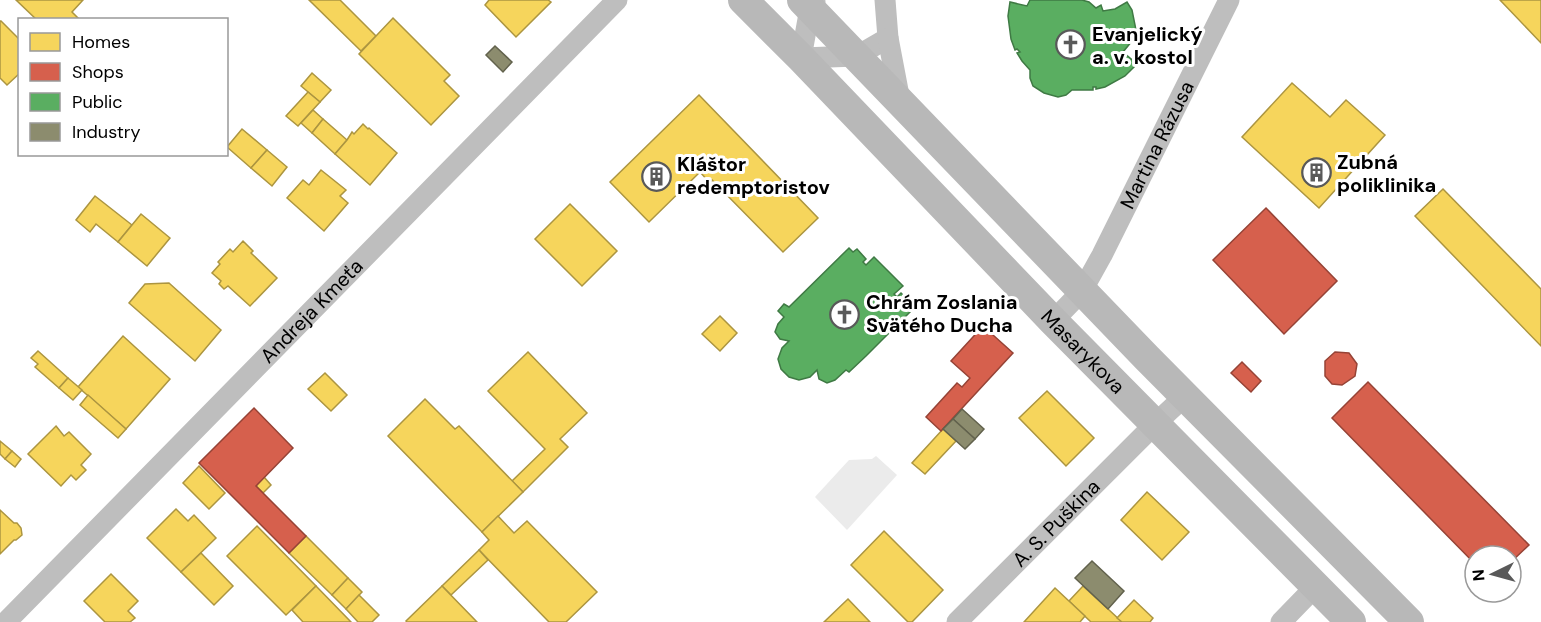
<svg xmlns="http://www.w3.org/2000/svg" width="1541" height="622" font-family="'DM Sans',sans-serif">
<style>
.green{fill:#ebebeb}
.homes{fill:#f6d55c;stroke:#ac9540;stroke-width:1.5}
.shops{fill:#d6604d;stroke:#964336;stroke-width:1.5}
.public{fill:#5aae61;stroke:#3f7a44;stroke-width:1.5}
.industry{fill:#8c8c6e;stroke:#62624d;stroke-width:1.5}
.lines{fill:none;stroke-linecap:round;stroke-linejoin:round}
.street{stroke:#bebebe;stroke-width:21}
.secondary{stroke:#b8b8b8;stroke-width:30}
.labels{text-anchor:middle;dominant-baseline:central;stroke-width:6;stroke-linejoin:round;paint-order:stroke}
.poi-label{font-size:20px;font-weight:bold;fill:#000;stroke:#fff;text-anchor:start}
.street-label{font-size:20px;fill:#000;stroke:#fff}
</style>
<rect width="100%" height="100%" fill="#fff"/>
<path class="green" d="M876 456 897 475 847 530 815 497 849 460 872 459Z"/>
<g class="homes">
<path d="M16 0H83L72 12 80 20H37Z"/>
<path d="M309 0H340L376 36 361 51Z"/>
<path d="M489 0H548L551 2 516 37 485 5Z"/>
<path d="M1500 0H1541V43Z"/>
<path d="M393 18 450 75 444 81 459 96 431 125 359 54Z"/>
<path d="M0 21H1L20 40V73L7 85 0 78Z"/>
<path d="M312 73 331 90 320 102 301 86Z"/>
<path d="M1292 83 1330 117 1346 100 1385 135 1319 208 1242 137Z"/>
<path d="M308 92 320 102 298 126 286 116Z"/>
<path d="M699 95 818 218 783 252 712 180 710 183 700 172 649 222 610 182Z"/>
<path d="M313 110 323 119 312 133 301 123Z"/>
<path d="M323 119 347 140 335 154 312 133Z"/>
<path d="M363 124 368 129 369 128 397 153 370 185 335 154 347 140 352 132 354 134Z"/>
<path d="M242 129 267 150 251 168 227 147Z"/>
<path d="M267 150 287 167 272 186 251 168Z"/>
<path d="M321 170 346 190 340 196 348 203 324 231 287 198 303 180 309 185Z"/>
<path d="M1443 189 1541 289V346L1415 216Z"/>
<path d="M95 196 132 225 118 242 96 224 90 232 76 220Z"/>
<path d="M570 204 617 251 582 286 535 239Z"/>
<path d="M141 214 170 238 147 266 118 242Z"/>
<path d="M243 241 253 251 251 253 277 278 250 306 228 286 224 289 219 284 221 281 212 273 220 264 218 262 230 249 233 252Z"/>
<path d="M169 283 221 330 195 361 129 303 145 284Z"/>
<path d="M720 316 737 333 720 351 702 334Z"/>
<path d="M123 336 170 379 126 429 78 387Z"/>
<path d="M38 351 68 378 59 388 35 367 38 364 31 358Z"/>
<path d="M528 352 587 413 560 439 568 447 523 492 512 481 545 449 488 391Z"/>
<path d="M325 373 347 395 331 411 308 389Z"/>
<path d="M68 378 82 390 73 400 59 388Z"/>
<path d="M1047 391 1094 438 1066 466 1019 418Z"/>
<path d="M88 395 126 429 118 438 80 405Z"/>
<path d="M425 399 455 429 459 426 523 492 482 532 388 436Z"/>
<path d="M56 426 64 436 69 432 91 454 81 465 86 470 76 480 71 475 61 486 28 454Z"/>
<path d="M943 429 956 441 925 474 912 463Z"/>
<path d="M0 441 12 451 5 459 0 454Z"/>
<path d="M12 451 21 459 15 467 5 459Z"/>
<path d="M199 466 225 493 209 509 183 483Z"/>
<path d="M264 477 271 485 263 493 256 486Z"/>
<path d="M1147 492 1189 532 1162 560 1121 520Z"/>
<path d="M176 509 188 521 194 515 216 538 181 572 147 538Z"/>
<path d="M0 510 14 523H17L21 528 22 535 16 540H14L0 554Z"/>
<path d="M498 516 514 533 527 521 597 592 566 622H549L479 550 489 540 482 532Z"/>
<path d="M257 526 316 586 286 615 227 556Z"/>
<path d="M884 531 943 590 912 622H908L851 565Z"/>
<path d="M306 536 348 578 332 595 289 553Z"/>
<path d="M479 550 488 560 451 595 442 586Z"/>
<path d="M201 553 233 586 214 605 181 572Z"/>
<path d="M111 574 138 601 128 611 135 618 130 622H105L84 601Z"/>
<path d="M348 578 362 592 346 609 332 595Z"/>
<path d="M316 586 351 622H303L292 610Z"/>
<path d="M442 586 477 622H407L406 621Z"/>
<path d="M1083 586 1108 609 1122 622H1091L1069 601Z"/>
<path d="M1055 588 1085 616 1080 622H1024Z"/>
<path d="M359 595 379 615 372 622H358L346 609Z"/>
<path d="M848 599 870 622H824Z"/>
<path d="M1134 600 1153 618 1150 622H1122L1117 618Z"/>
</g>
<g class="shops">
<path d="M1266 208 1337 281 1284 334 1213 260Z"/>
<path d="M983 326 1013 353 941 431 926 417 957 383 962 387 970 378 951 361Z"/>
<path d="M1335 352 1349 353 1357 364 1355 376 1342 385 1332 384 1325 376V361Z"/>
<path d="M1242 362 1261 381 1251 392 1231 373Z"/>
<path d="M1368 382 1529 545 1511 562V556H1475V564L1332 418Z"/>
<path d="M254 408 293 448 256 486 306 536 289 553 199 463Z"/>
</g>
<g class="public">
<path d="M1030 0H1082L1089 2 1096 8 1101 5 1103 11 1115 9 1127 2 1132 10 1137 35 1123 52 1137 64 1125 76 1105 87 1096 89V87H1093V90H1072L1066 95 1058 97 1044 93 1033 86 1030 78V70L1022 61 1017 53 1020 52 1017 49 1015 50 1011 39 1008 16 1010 2 1027 6Z"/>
<path d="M849 248 853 252 857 249 866 259 863 262 866 265 874 257 903 286 894 294 897 297 901 293 910 302 906 306 911 311 866 356 849 372 846 370 835 380 827 383 819 379 817 370 810 377 799 380 789 377 781 369 778 359 782 348 789 341 780 339 775 332 778 324 784 317 778 311 784 304 789 307Z"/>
</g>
<g class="industry">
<path d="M495 46 512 62 503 72 486 55Z"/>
<path d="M962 409 984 429 975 439 953 419Z"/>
<path d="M953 419 975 439 965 449 943 429Z"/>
<path d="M1092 561 1124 591 1108 609 1075 578Z"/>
</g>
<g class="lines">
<g class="street">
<path d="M815 2 810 8 801 58 857 56 888 38 885 0"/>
<path d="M888 38 900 101"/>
<path id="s1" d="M1053 321 1082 291 1102 255 1229 0"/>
<path id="s2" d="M6 622 617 0"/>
<path id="s3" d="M957 622 1155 424 1185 396"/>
<path d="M1281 622 1316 586"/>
</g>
<g class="secondary">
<path id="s4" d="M743 0 801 58 1053 321 1351 622"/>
<path d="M802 0 1147 358 1409 622"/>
</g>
</g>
<defs>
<symbol id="church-ring" viewBox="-11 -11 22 22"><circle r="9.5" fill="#fff" stroke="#595959" stroke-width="1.5"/><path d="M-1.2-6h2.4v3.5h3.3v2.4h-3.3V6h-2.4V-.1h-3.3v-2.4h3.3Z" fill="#595959"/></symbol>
<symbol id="building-ring" viewBox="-11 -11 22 22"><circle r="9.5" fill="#fff" stroke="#595959" stroke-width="1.5"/><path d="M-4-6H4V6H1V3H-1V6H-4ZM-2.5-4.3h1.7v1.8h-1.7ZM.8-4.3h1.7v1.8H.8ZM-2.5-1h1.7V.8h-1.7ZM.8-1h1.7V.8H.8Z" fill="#595959"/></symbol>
</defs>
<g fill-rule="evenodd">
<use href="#church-ring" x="1054" y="28" width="33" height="33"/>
<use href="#building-ring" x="1300" y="156" width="33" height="33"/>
<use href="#building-ring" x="640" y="160" width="33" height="33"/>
<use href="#church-ring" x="828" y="298" width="33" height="33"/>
</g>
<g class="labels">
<g class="poi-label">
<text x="1092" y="34">Evanjelický<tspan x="1092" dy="23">a. v. kostol</tspan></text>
<text x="1337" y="162">Zubná<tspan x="1337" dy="23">poliklinika</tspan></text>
<text x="677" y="164">Kláštor<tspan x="677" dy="23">redemptoristov</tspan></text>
<text x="866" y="302">Chrám Zoslania<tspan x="866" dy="23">Svätého Ducha</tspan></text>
</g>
<g class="street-label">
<text stroke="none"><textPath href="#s1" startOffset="206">Martina Rázusa</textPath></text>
<text stroke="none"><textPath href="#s2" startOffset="436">Andreja Kmeťa</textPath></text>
<text stroke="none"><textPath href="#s4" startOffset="489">Masarykova</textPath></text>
<text stroke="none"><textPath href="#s3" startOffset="140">A. S. Puškina</textPath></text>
</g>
</g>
<rect x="18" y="18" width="210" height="138" fill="#ffffff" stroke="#999999" stroke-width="1.5"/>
<rect x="30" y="33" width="30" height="18" fill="#f6d55c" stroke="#999999" stroke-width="1.5"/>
<text x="72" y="48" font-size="18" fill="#000000">Homes</text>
<rect x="30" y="63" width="30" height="18" fill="#d6604d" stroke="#999999" stroke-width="1.5"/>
<text x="72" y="78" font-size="18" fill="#000000">Shops</text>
<rect x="30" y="93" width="30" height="18" fill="#5aae61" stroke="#999999" stroke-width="1.5"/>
<text x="72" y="108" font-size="18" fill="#000000">Public</text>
<rect x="30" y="123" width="30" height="18" fill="#8c8c6e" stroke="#999999" stroke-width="1.5"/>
<text x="72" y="138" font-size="18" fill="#000000">Industry</text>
<g transform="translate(1493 574) rotate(265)"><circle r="28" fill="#ffffff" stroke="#999999" stroke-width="1.5"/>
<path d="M0-4.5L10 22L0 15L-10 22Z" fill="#595959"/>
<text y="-9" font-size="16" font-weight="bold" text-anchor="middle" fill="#000000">N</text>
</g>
</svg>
